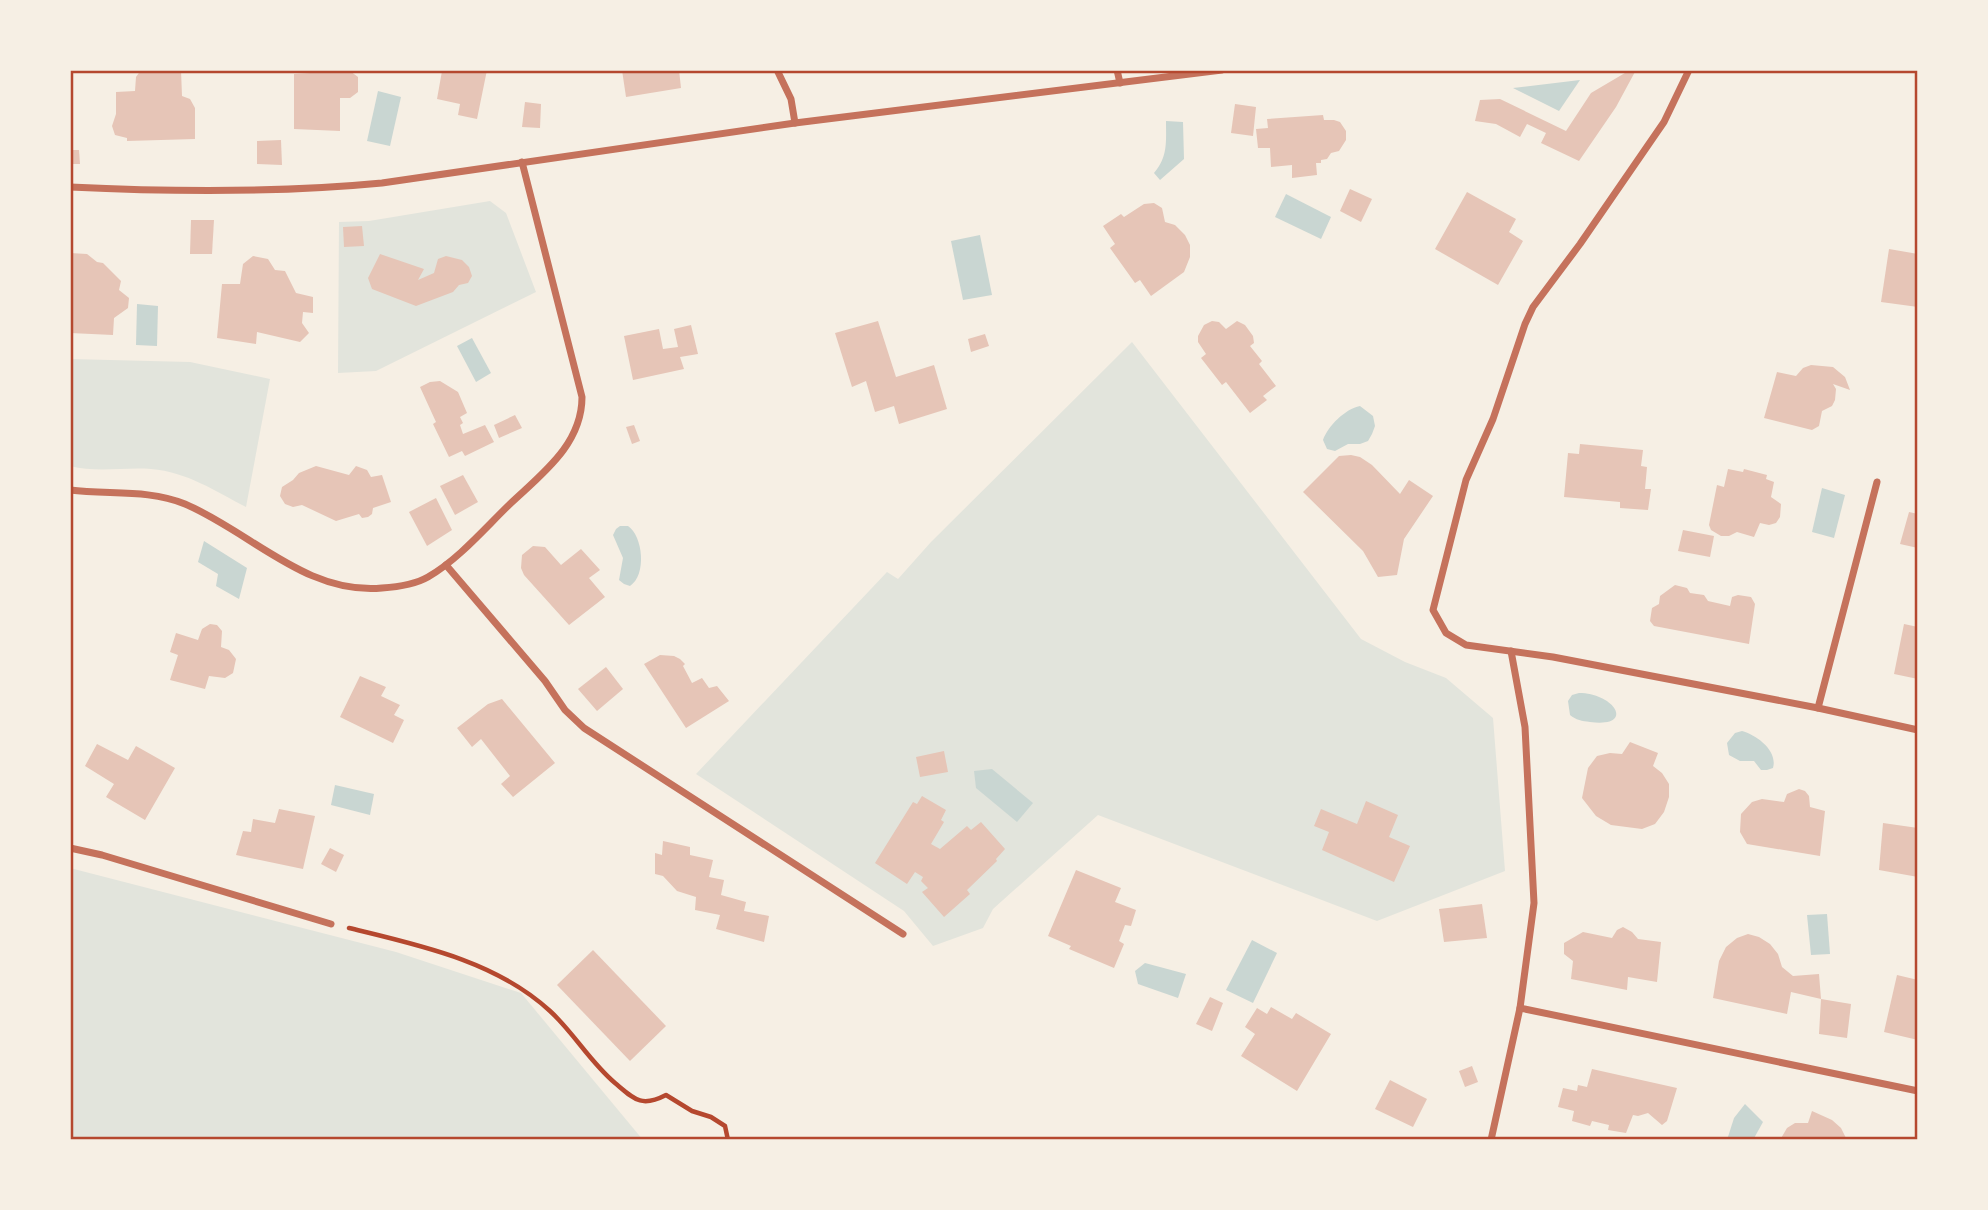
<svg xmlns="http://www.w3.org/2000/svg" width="1988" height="1210" font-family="Literata,serif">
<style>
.green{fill:#e2e4dc}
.water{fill:#c9d6d2}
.building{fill:#e6c5b7}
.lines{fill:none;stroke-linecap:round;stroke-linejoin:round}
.path{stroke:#b5482f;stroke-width:4.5}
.minor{stroke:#c5725c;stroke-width:7}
.neatline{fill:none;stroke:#b5482f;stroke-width:2.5}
</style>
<rect width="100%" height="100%" fill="#f6efe4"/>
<g class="green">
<path d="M490 201 506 213 536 292 376 371 338 373 339 222 369 221Z"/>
<path d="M1132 342 1361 639 1405 662 1446 678 1493 718 1505 871 1377 921 1098 815 993 909 983 928 933 946 904 911 696 774 887 572 898 579 931 542Z"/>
<path d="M70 359 190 362 270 379 246 507C215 491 187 472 151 469 124 467 97 473 70 466Z"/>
<path d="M70 868 396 952 521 993 643 1140H70Z"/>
</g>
<g class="water">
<path d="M1580 80 1559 111 1513 88Z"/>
<path d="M378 91 401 97 390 146 367 141Z"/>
<path d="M1166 121 1183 122 1184 159 1160 180 1154 173C1168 157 1166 142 1166 121Z"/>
<path d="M1286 194 1331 217 1321 239 1275 217Z"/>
<path d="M980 235 992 295 963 300 951 241Z"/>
<path d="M137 304 158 306 157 346 136 345Z"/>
<path d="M472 338 491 373 476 382 457 346Z"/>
<path d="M1360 406 1373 416 1375 426 1372 434 1368 441 1360 444H1348L1335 451 1327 449 1323 440C1328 426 1345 409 1360 406Z"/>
<path d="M1822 488 1845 495 1834 538 1812 532Z"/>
<path d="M620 526H628C643 536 647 575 630 586L624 584 619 580 623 558 613 535 616 529Z"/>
<path d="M204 541 247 568 239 599 216 586 218 574 198 562Z"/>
<path d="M1579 693C1615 693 1636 728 1590 722 1582 721 1576 720 1570 715L1568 701 1572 695Z"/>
<path d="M1742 731C1757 735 1778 751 1773 768L1767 770H1761L1754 761H1740L1729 755 1727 743 1735 733Z"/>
<path d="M992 769 1033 803 1017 822 976 788 974 771Z"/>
<path d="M335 785 374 794 370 815 331 805Z"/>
<path d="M1827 914 1830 954 1811 955 1807 915Z"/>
<path d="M1252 940 1277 953 1253 1003 1226 990Z"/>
<path d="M1145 963 1186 974 1178 998 1138 984 1135 971Z"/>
<path d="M1745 1104 1763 1122 1753 1140H1727L1734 1118Z"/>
</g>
<g class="building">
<path d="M141 70H181L182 96 190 99 195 108V139L127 141V138L115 135 112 126 116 114V92L135 91 136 77Z"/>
<path d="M310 70 350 71 358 77V92L350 98H340V131L294 129V74L310 73Z"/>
<path d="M445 70H487L477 119 458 115 460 104 437 99 442 71Z"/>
<path d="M622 70H679L681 88 626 97Z"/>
<path d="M1630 70H1636L1616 107 1579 161 1541 143 1546 133 1527 124 1520 137 1496 124 1475 121 1480 100 1500 99 1566 131 1591 93Z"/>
<path d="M525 102 541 104 540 128 522 127Z"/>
<path d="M1235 104 1256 107 1253 136 1231 133Z"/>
<path d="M1323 115 1324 120H1334L1340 122 1346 131V140L1339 151 1331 153 1327 159 1321 160V163H1316L1317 175 1292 178V165L1271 167 1270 148H1258L1256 129 1268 128 1267 119Z"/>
<path d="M281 140 282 165 257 164V141Z"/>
<path d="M70 150H79L80 164H70Z"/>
<path d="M1350 189 1372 199 1361 222 1340 211Z"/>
<path d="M1467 192 1516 219 1509 232 1523 241 1498 285 1435 249Z"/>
<path d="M1154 203 1162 208 1165 222 1175 225 1185 235 1190 245V257L1184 272 1151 296 1140 280 1135 283 1110 248 1115 244 1103 226 1121 214 1124 217 1144 204Z"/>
<path d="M191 220H214L212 254H190Z"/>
<path d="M362 226 364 246 344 247 343 227Z"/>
<path d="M1889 249 1918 254V307L1881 302Z"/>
<path d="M70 253 87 254 97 262 103 263 121 281 119 290 129 298 128 308 114 318 113 335 70 333Z"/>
<path d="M380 254 424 269 418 280 434 273 438 259 446 256 462 260 469 267 472 276 468 283 459 285 453 292 416 306 372 289 368 278Z"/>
<path d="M253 256 268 259 275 270 285 271 296 293 313 297V313L303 312 302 323 309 333 300 342 257 332 256 344 217 338 222 284H240L243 264Z"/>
<path d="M878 321 896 377 934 365 947 409 899 424 894 406 875 412 866 381 852 387 835 333Z"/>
<path d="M1212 321 1219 322 1226 329 1237 321 1245 325 1253 336 1254 343 1250 346 1262 361 1259 364 1276 386 1263 396 1267 400 1250 413 1226 382 1222 385 1201 358 1206 354 1198 342V336L1204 325Z"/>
<path d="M691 325 698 354 680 357 684 369 633 380 624 336 659 329 663 349 678 347 674 329Z"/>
<path d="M985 334 989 346 971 352 968 339Z"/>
<path d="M1811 365 1833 367 1845 377 1850 390 1833 384 1836 389 1835 400 1832 406 1822 411 1819 426 1812 430 1764 418 1777 372 1796 376 1803 368Z"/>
<path d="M440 381 458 392 467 413 460 417 463 423 460 425 463 434 485 425 494 442 465 456 462 451 449 457 433 424 436 422 420 387 430 382Z"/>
<path d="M515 415 522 428 499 438 494 425Z"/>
<path d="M634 425 640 441 632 444 626 427Z"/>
<path d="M1580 444 1643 450 1641 466 1647 467 1645 489H1651L1648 510 1620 508V502L1564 497 1568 453 1579 454Z"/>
<path d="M1351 455 1360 457 1372 465 1400 494 1409 480 1433 496 1404 539 1397 575 1378 577 1363 551 1303 492 1339 456Z"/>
<path d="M316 466 349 475 356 466 367 470 371 477 382 475 391 502 373 508 372 514 368 517 362 518 359 514 336 521 302 505 293 507 285 504 280 496 282 487 293 480 299 473Z"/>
<path d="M1728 469 1743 472 1744 469 1767 475 1766 479 1774 482 1771 497 1781 504 1780 517 1776 523 1769 525 1760 523 1754 537 1737 532 1729 536H1721L1711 530 1709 525 1717 485 1724 487Z"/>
<path d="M463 475 478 502 455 515 440 486Z"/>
<path d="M436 498 452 530 427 546 409 512Z"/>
<path d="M1909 512 1918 514V548L1900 544Z"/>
<path d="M1683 530 1714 536 1710 557 1678 551Z"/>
<path d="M533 546 545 547 561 565 581 549 600 570 589 578 605 597 569 625 524 575 521 568 522 555Z"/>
<path d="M1675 585 1687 588 1690 593 1704 595 1708 601 1730 606 1732 597 1738 595 1751 597 1755 604 1749 644 1654 626 1650 621 1652 608 1659 604 1660 596Z"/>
<path d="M210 624 217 625 222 631 221 647 229 650 236 659 233 673 225 678 209 676 205 689 170 680 178 655 170 652 176 633 198 640 202 629Z"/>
<path d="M1904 624 1918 627V679L1894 674Z"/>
<path d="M660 655 674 656 680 659 685 664 683 666 692 683 702 678 709 688 717 686 729 701 686 728 644 664Z"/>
<path d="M606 667 623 689 597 711 578 689Z"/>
<path d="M360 676 386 687 381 696 400 705 394 715 404 720 393 743 340 717Z"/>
<path d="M502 699 555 763 513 797 501 784 510 776 481 739 472 747 457 728 488 704Z"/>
<path d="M1630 742 1658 753 1653 766 1662 773 1669 784V797L1664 812 1655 824 1642 829 1611 825 1596 816 1582 798 1588 768 1597 756 1610 753 1622 754Z"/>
<path d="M97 744 128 760 136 746 175 768 145 820 106 797 114 784 85 766Z"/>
<path d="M944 751 948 772 920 777 916 757Z"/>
<path d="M1799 789 1805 791 1809 796 1810 807 1825 811 1820 856 1747 844 1740 832 1741 814 1752 802 1762 799 1784 802 1787 794Z"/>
<path d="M922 796 946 810 941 820 944 822 931 844 940 849 967 826 971 830 981 822 1005 849 996 859 997 861 967 890 970 894 944 917 922 892 928 888 921 881 923 877 915 872 907 884 875 863 913 802 917 804Z"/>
<path d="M1366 801 1398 815 1389 837 1410 846 1394 882 1322 850 1329 832 1314 826 1321 809 1357 824Z"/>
<path d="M279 809 315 816 303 869 236 855 243 831 251 832 253 819 275 823Z"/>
<path d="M1883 823 1918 828V877L1879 870Z"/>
<path d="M663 841 690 847V855L713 860 709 877 724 880 721 895 746 902 744 911 769 916 764 942 716 929 720 915 695 910 696 897 677 891 663 876 655 874V853L662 855Z"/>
<path d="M330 848 344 855 336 872 321 864Z"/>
<path d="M1076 870 1121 888 1115 902 1136 910 1131 926 1125 925 1119 941 1124 944 1114 968 1069 949 1071 946 1048 936Z"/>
<path d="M1482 904 1487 938 1444 942 1439 909Z"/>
<path d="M1623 927 1632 932 1638 939 1661 942 1657 982 1628 977 1627 990 1571 979 1573 961 1564 954V943L1583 932 1612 938 1617 930Z"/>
<path d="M1748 934 1759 937 1770 944 1778 954 1782 967 1793 976 1819 974 1821 999 1851 1004 1847 1038 1819 1034 1821 999 1791 992 1787 1014 1713 998 1719 961 1726 947 1737 938Z"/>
<path d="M593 950 666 1026 630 1061 557 985Z"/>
<path d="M1897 975 1918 980V1040L1884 1032Z"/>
<path d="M1210 997 1223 1003 1212 1031 1196 1024Z"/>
<path d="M1271 1007 1292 1019 1296 1013 1331 1034 1297 1091 1241 1056 1255 1034 1245 1027 1257 1008 1267 1014Z"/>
<path d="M1472 1066 1478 1082 1465 1087 1459 1071Z"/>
<path d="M1592 1069 1677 1088 1667 1121 1662 1125 1648 1113 1638 1116 1633 1115 1626 1133 1608 1130 1609 1125 1592 1121 1590 1126 1572 1121 1574 1111 1558 1107 1563 1088 1577 1091 1578 1085 1587 1087Z"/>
<path d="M1390 1080 1427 1099 1413 1127 1375 1109Z"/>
<path d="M1812 1111 1832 1120 1841 1128 1847 1140H1780L1787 1128 1795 1123H1808Z"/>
</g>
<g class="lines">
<path class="path" d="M349 928C419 945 496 961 550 1011 574 1033 590 1062 615 1083 634 1099 641 1108 666 1095L692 1111 711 1117 725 1126 728 1140"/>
<g class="minor">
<path d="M777 70 791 99 795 123"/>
<path d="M1117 70 1120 83"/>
<path d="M1689 70 1664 122 1580 244 1533 307 1525 324 1493 419 1466 480 1433 610 1446 633 1466 645 1553 657 1818 708 1918 730"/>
<path d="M70 187C174 192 278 193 382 183L795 123 1222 70"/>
<path d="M70 490C109 495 148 489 185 504 251 532 306 595 382 588 397 587 414 585 428 577 459 559 485 528 511 503 543 473 582 444 582 397L522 162"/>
<path d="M446 565 545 681 565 710 584 728 903 934"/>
<path d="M1818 708 1877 482"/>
<path d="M70 848 102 855 331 924"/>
<path d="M1520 1008 1918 1091"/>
<path d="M1491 1140 1520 1008 1534 903 1525 727 1511 651"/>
</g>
</g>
<rect width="1988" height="1210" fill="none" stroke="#f6efe4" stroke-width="144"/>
<rect x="72" y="72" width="1844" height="1066" class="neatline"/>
</svg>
